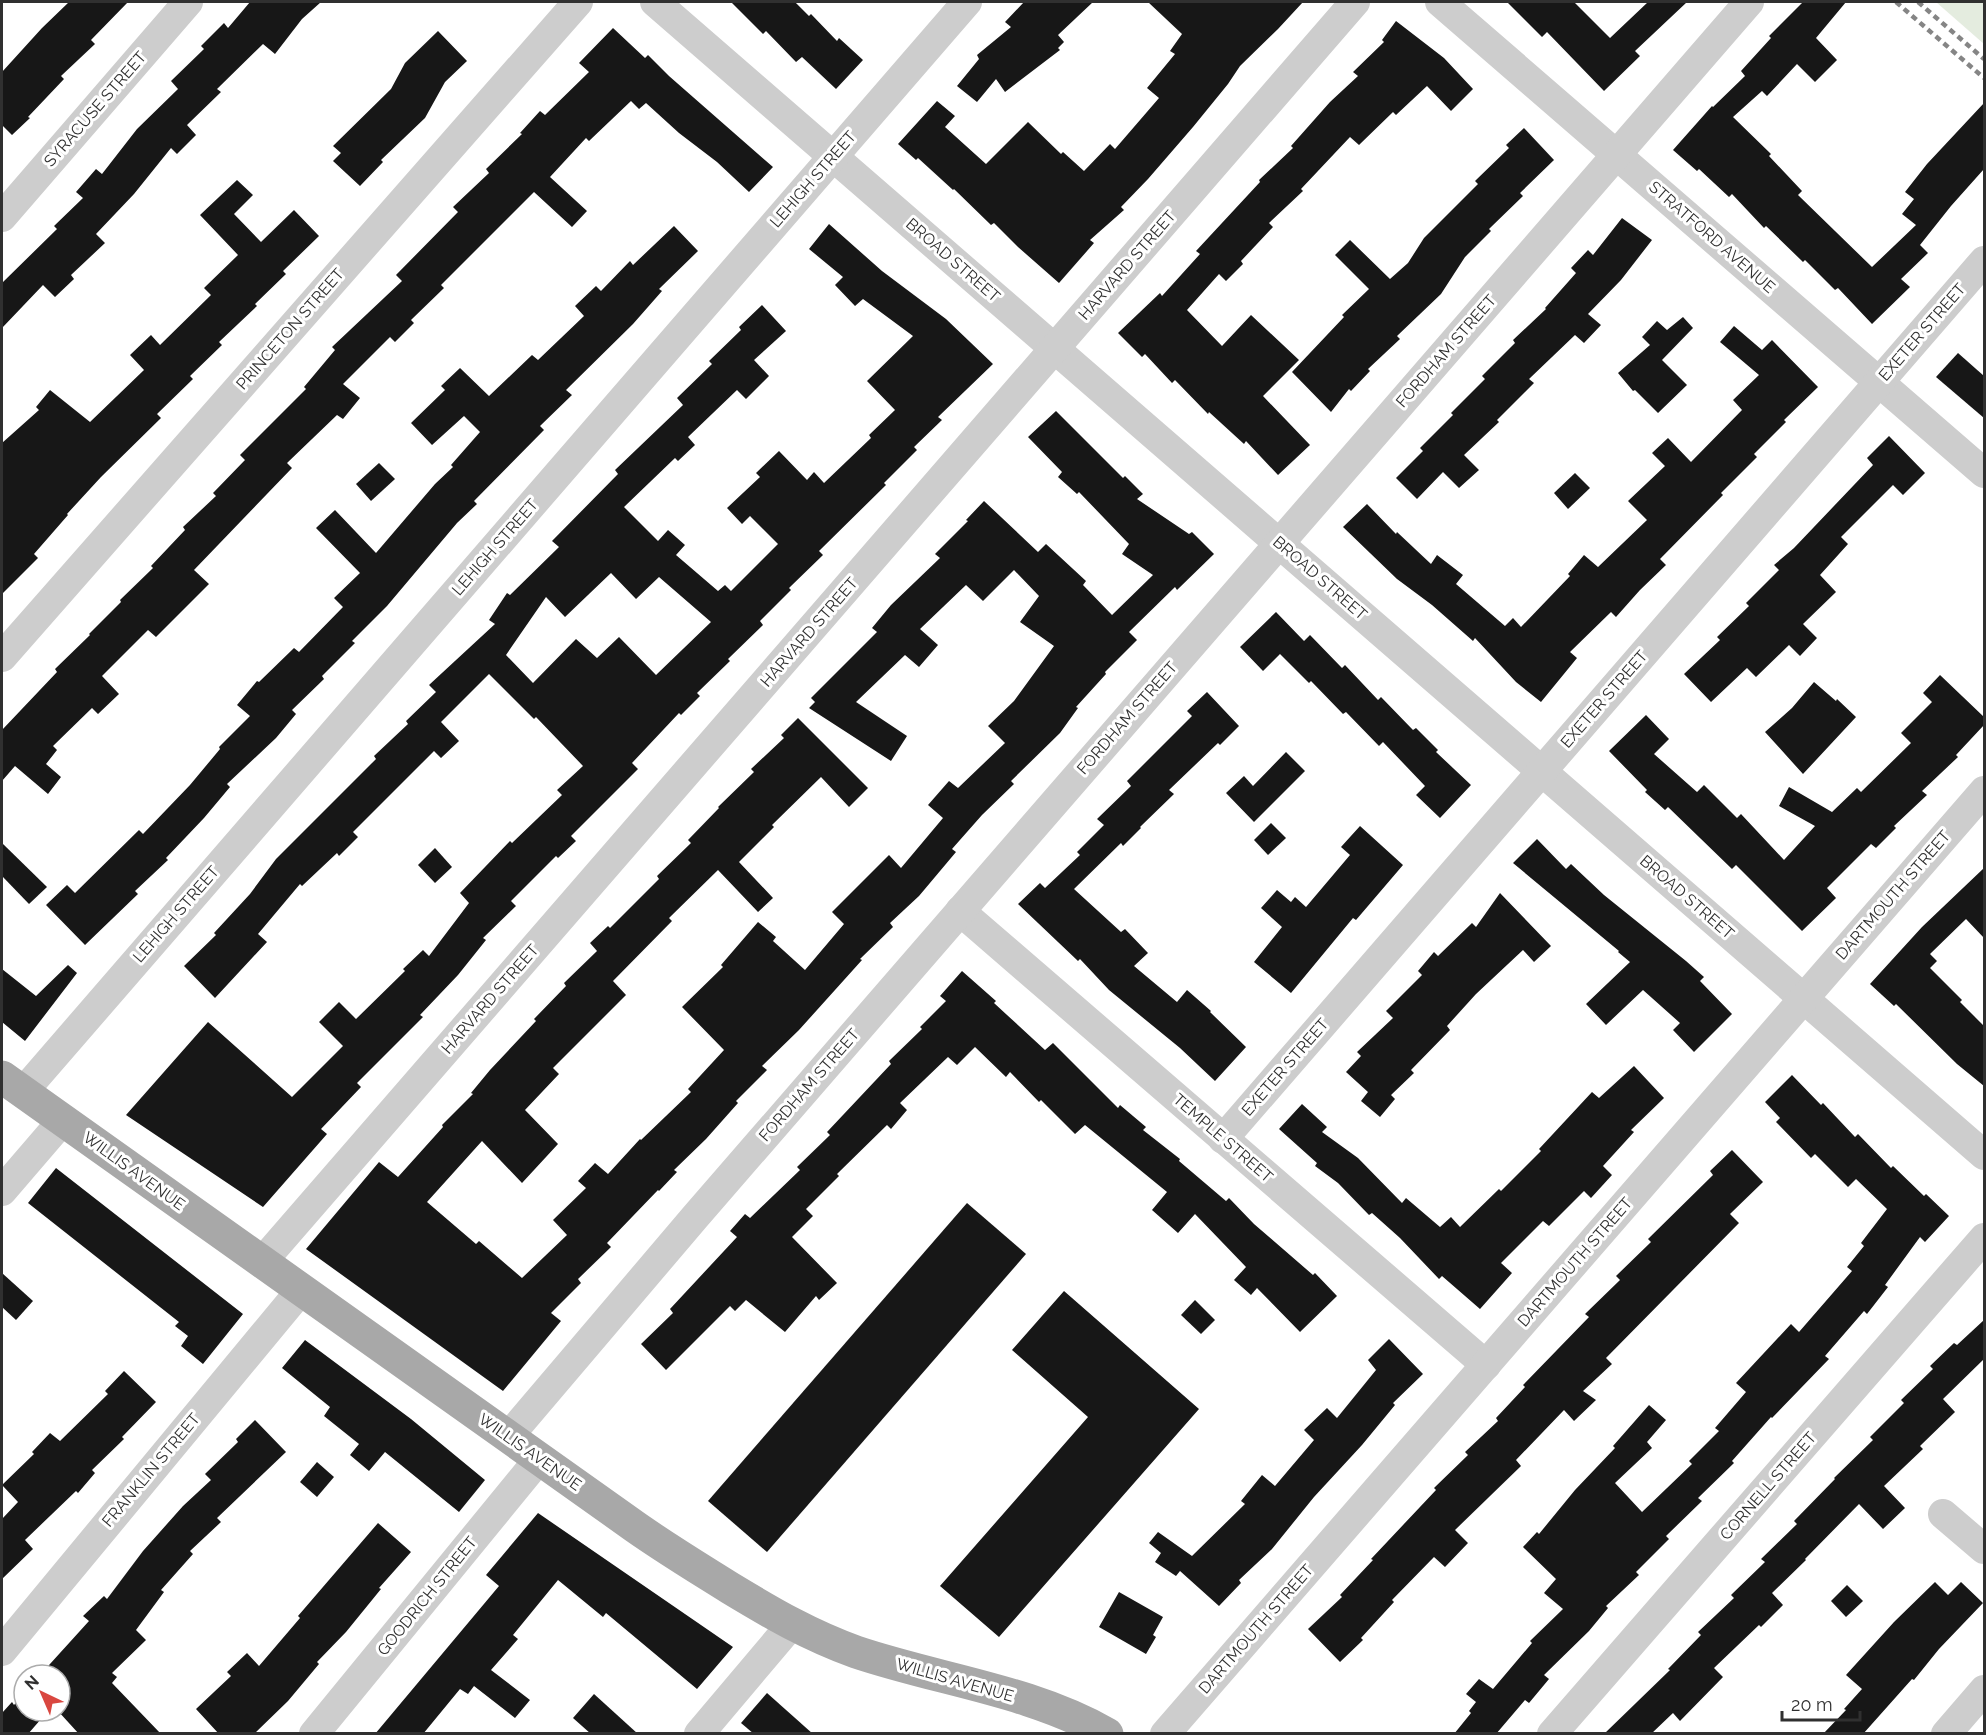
<svg xmlns="http://www.w3.org/2000/svg" width="1986" height="1735" font-family="Raleway,sans-serif">
<style>
.green{fill:#e4ecdf}
.building{fill:#171717;fill-rule:evenodd}
.lines{fill:none;stroke-linecap:round;stroke-linejoin:round}
.minor{stroke:#cdcdcd;stroke-width:30}
.major{stroke:#a8a8a8;stroke-width:33}
.rail{stroke:#858585;stroke-width:4.5;stroke-dasharray:6 4.5;stroke-linecap:butt}
.labels{text-anchor:middle;dominant-baseline:central;stroke-width:6;stroke-linejoin:round;paint-order:stroke}
.street-label{font-size:16px;fill:#303030;stroke:#fff}
</style>
<rect width="100%" height="100%" fill="#fff"/>
<path class="green" d="M1936 2H1984V44Z"/>
<g class="building">
<path d="M69 2H128L91 40 95 44 61 76 64 79 28 117 30 118 12 135 2 125V72L42 28Z"/>
<path d="M250 2H321L302 19 275 54 263 44 217 89 221 92 187 125 196 135 177 154 171 148 134 194 96 234 105 243 71 275 74 279 55 297 43 285 2 328V283L57 229 54 226 83 198 76 192 96 169 102 174 137 129 178 89 171 81 204 49 201 46 224 23 228 28Z"/>
<path d="M731 2H795L809 16 811 14 837 41 839 38 863 60 836 89 802 57 796 62 766 31 763 34Z"/>
<path d="M1024 2H1093L1058 35 1064 42 1058 48 1060 50 1005 92 996 79 977 102 957 86 979 59 977 55 1011 27 1005 22Z"/>
<path d="M1148 2H1303L1278 29 1240 66 1228 84 1193 127 1148 179 1121 207 1124 210 1090 240 1094 243 1059 283 1018 247 994 223 991 225 954 189 953 190 918 158 916 160 898 144 937 101 955 116 945 127 986 164 1028 122 1061 154 1063 152 1084 171 1110 144 1115 149 1159 98 1147 88 1175 54 1170 51 1182 34Z"/>
<path d="M1507 2H1574L1610 38 1648 2H1687L1635 51 1640 56 1604 91 1547 32 1542 37Z"/>
<path d="M1803 2H1846L1816 38 1837 60 1815 82 1797 64 1767 96 1762 91 1733 117 1771 154 1769 156 1802 191 1798 195 1872 267 1916 225 1902 214 1914 199 1905 192 1927 164 1984 103V169L1951 206 1920 245 1928 253 1901 279 1910 287 1872 324 1838 288 1835 290 1805 260 1803 262 1766 226 1764 228 1732 194 1729 197 1699 169 1697 171 1673 150 1712 106 1713 107 1745 76 1741 71 1771 38 1769 36Z"/>
<path d="M1396 21 1444 58 1473 89 1451 111 1427 86 1396 115 1393 112 1359 145 1350 137 1301 189 1303 191 1269 223 1273 227 1241 261 1243 264 1226 281 1219 274 1187 310 1222 346 1251 315 1299 360 1263 396 1310 445 1278 475 1246 441 1244 444 1209 412 1208 414 1175 380 1172 383 1145 354 1142 357 1118 333 1160 293 1162 296 1200 254 1196 251 1260 182 1259 180 1293 148 1291 146 1330 102 1358 76 1353 72 1384 42 1382 40Z"/>
<path d="M613 28 645 58 648 55 669 76 773 167 749 192 717 162 679 133 646 103 639 109 631 101 589 141 586 138 550 177 587 211 572 227 534 192 441 285 444 288 411 320 414 323 395 342 390 337 343 384 360 398 343 419 337 415 287 463 292 468 194 570 209 584 156 637 148 630 102 676 119 694 98 714 92 708 53 746 57 750 46 764 61 777 48 794 15 766 2 781V730L57 672 55 669 90 635 89 634 121 602 120 600 153 568 151 566 185 530 183 527 216 496 213 493 245 460 240 455 306 389 304 387 335 350 332 347 402 281 396 275 458 212 453 207 489 173 486 169 522 134 520 133 540 111 545 115 589 72 579 63Z"/>
<path d="M438 31 467 61 445 82 425 118 381 160 383 162 360 186 333 161 341 153 333 146 391 89 405 63Z"/>
<path d="M1524 128 1554 160 1520 193 1523 196 1489 229 1491 231 1465 257 1441 294 1397 336 1400 339 1368 369 1370 371 1351 391 1349 389 1331 412 1292 372 1344 317 1342 315 1369 289 1335 255 1350 240 1390 279 1408 263 1424 238 1478 184 1475 181 1509 148 1506 145Z"/>
<path d="M237 180 253 195 234 214 261 242 294 210 319 236 283 271 286 274 255 304 257 306 219 342 222 345 190 376 193 379 157 414 161 418 101 477 67 514 68 515 34 554 38 558 2 594V443L39 410 36 407 50 390 90 422 144 370 130 355 151 335 160 345 211 295 204 288 238 255 200 215Z"/>
<path d="M1622 218 1652 240 1621 280 1588 314 1601 325 1584 343 1575 335 1529 379 1534 383 1497 420 1499 422 1464 455 1479 470 1459 488 1443 472 1417 499 1396 478 1423 451 1420 448 1453 415 1451 413 1485 379 1482 376 1515 343 1513 340 1546 309 1545 308 1576 273 1571 268 1588 250 1593 255Z"/>
<path d="M829 224 882 271 946 319 993 364 938 417 942 420 914 447 917 450 884 483 886 485 819 551 823 555 789 588 791 590 760 621 763 625 728 659 730 661 697 693 700 696 681 715 679 713 632 763 638 769 571 836 576 841 558 858 556 856 511 901 516 906 483 938 486 940 458 975 420 1015 423 1017 357 1083 361 1087 321 1129 327 1134 263 1207 126 1115 208 1022 292 1097 343 1046 319 1022 339 1002 356 1019 405 971 403 969 423 950 429 956 469 903 460 893 510 841 512 843 562 795 557 790 583 766 536 717 534 719 489 674 441 722 459 741 441 758 434 751 353 832 358 837 339 856 337 853 302 886 300 884 258 934 267 942 215 998 184 966 216 935 214 933 250 894 276 859 376 759 374 756 408 724 406 721 436 692 429 685 495 624 489 620 507 593 510 595 559 547 552 541 618 474 615 470 683 405 677 398 712 364 709 361 741 330 739 327 762 305 786 331 754 360 769 376 746 399 737 390 688 437 695 445 678 461 675 458 624 507 658 541 668 530 685 545 676 555 718 591 725 585 731 591 778 544 750 516 742 524 727 508 760 477 756 473 779 451 807 480 814 472 824 483 871 438 869 435 895 410 867 381 913 336 863 299 855 306 835 285 843 277 809 249ZM611 573 636 599 659 577 711 622 656 675 619 637 597 658 576 639 533 683 506 655 546 597 565 617Z"/>
<path d="M674 226 698 251 659 289 662 291 633 324 566 390 572 395 540 426 544 430 474 501 477 504 457 523 387 606 352 641 355 643 322 676 324 679 292 710 296 714 276 738 227 784 230 787 204 818 166 858 168 860 135 891 138 894 85 945 46 905 67 885 75 893 139 830 143 834 190 785 220 749 219 747 250 716 237 705 257 681 259 682 294 648 299 652 343 607 334 598 360 573 316 528 335 510 376 553 435 484 453 467 451 465 480 432 464 416 432 445 411 423 445 390 441 386 460 368 489 396 532 355 538 360 584 316 575 306 596 286 601 291 630 261 633 265Z"/>
<path d="M1683 317 1693 328 1662 360 1687 385 1658 413 1635 390 1633 391 1618 373 1650 345 1642 337 1657 321 1667 330Z"/>
<path d="M1734 326 1762 350 1772 340 1818 387 1784 420 1786 422 1754 454 1757 457 1721 493 1723 495 1660 559 1666 565 1640 590 1616 617 1611 612 1570 652 1577 658 1541 702 1516 682 1475 638 1473 641 1432 605 1397 579 1343 527 1367 504 1396 534 1397 532 1431 564 1437 555 1463 575 1456 584 1505 626 1513 618 1521 627 1570 576 1568 574 1584 555 1598 567 1647 520 1628 501 1665 466 1652 453 1668 438 1691 462 1742 410 1733 400 1759 375 1720 342Z"/>
<path d="M1958 353 1984 376V418L1936 377Z"/>
<path d="M1056 411 1123 478 1125 476 1143 494 1137 499 1189 534 1192 532 1214 554 1177 590 1175 587 1129 632 1137 640 1105 672 1106 674 1076 707 1078 708 1060 733 1011 781 1014 784 982 815 952 849 956 852 919 896 890 923 893 927 860 959 862 960 799 1030 762 1066 767 1070 736 1101 738 1103 706 1139 674 1170 677 1172 659 1191 658 1190 607 1243 611 1247 578 1279 581 1283 551 1313 561 1321 503 1391 306 1249 379 1162 398 1177 443 1127 442 1125 473 1094 471 1093 490 1070 536 1021 534 1019 566 986 564 983 597 951 590 943 608 926 610 928 659 879 657 876 691 843 688 840 719 808 718 807 754 772 751 769 784 738 781 735 798 718 868 788 849 807 821 777 772 825 774 827 739 862 773 898 758 912 718 870 669 918 672 921 613 981 626 995 553 1068 559 1074 525 1110 558 1144 522 1183 482 1141 427 1202 476 1244 479 1241 522 1278 567 1235 553 1220 586 1188 578 1181 595 1163 608 1174 640 1139 641 1140 691 1092 688 1089 724 1050 682 1007 723 967 721 965 758 922 776 937 773 941 805 970 844 924 832 912 889 855 901 868 943 818 928 805 949 781 958 788 1005 743 988 726 1014 701 1054 646 1020 622 1039 596 1014 570 983 601 966 585 920 629 938 645 919 667 905 655 856 702 907 736 891 761 809 708 815 702 811 698 877 632 872 628 891 605 940 558 935 554 968 521 966 520 984 501 1038 552 1046 544 1086 581 1083 585 1112 615 1153 575 1122 554 1129 544 1079 492 1077 494 1058 477 1062 472 1028 437Z"/>
<path d="M1889 436 1925 473 1903 495 1893 485 1841 537 1848 544 1820 575 1836 592 1803 624 1817 638 1800 656 1789 645 1756 677 1747 668 1711 702 1684 674 1720 640 1717 637 1749 606 1746 603 1779 570 1774 565 1794 548 1873 465 1867 458Z"/>
<path d="M379 463 395 479 371 501 356 484Z"/>
<path d="M1575 473 1590 488 1568 509 1554 493Z"/>
<path d="M1276 612 1304 641 1310 635 1342 668 1345 665 1378 700 1381 697 1413 730 1416 728 1438 750 1436 752 1471 785 1440 818 1416 795 1425 786 1383 742 1379 746 1346 712 1343 714 1311 681 1309 683 1280 654 1263 671 1240 647Z"/>
<path d="M1940 675 1984 717V725L1956 755 1958 757 1922 791 1927 795 1894 826 1896 828 1876 848 1871 844 1827 888 1836 898 1802 931 1736 865 1732 869 1668 807 1665 810 1645 792 1647 790 1609 751 1646 715 1669 739 1654 754 1697 792 1704 785 1737 818 1741 814 1784 860 1815 826 1779 806 1789 787 1832 812 1857 788 1861 792 1911 743 1901 733 1932 702 1923 693Z"/>
<path d="M1814 682 1836 701 1837 699 1856 717 1803 774 1765 732 1792 708Z"/>
<path d="M1207 692 1239 726 1220 745 1218 743 1169 790 1174 794 1140 827 1141 828 1123 846 1121 843 1074 889 1121 932 1125 929 1148 953 1134 966 1177 1002 1187 990 1211 1011 1210 1012 1246 1047 1215 1081 1180 1048 1109 990 1080 959 1078 961 1018 904 1040 883 1045 888 1080 855 1077 852 1104 825 1097 819 1131 786 1127 781 1192 716 1187 711Z"/>
<path d="M1286 752 1305 771 1254 822 1226 793 1244 776 1253 786Z"/>
<path d="M1271 823 1286 838 1268 855 1254 840Z"/>
<path d="M1360 826 1403 865 1356 920 1353 918 1291 993 1254 962 1282 927 1261 908 1277 890 1291 902 1295 897 1306 907 1350 855 1341 847Z"/>
<path d="M1537 839 1566 869 1571 864 1604 895 1686 961 1704 977 1700 981 1732 1014 1694 1052 1673 1030 1680 1023 1643 990 1606 1025 1586 1004 1630 962 1618 952 1619 951 1513 863Z"/>
<path d="M2 843 47 887 29 904 2 876Z"/>
<path d="M435 848 452 867 435 883 418 865Z"/>
<path d="M1984 868V938L1966 919 1930 954 1937 961 1930 968 1962 1000 1960 1002 1984 1026V1086L1957 1064 1896 1004 1894 1006 1870 984 1922 927Z"/>
<path d="M1500 893 1551 946 1534 962 1523 950 1476 994 1447 1026 1450 1030 1411 1070 1414 1073 1391 1095 1395 1099 1380 1117 1361 1101 1368 1092 1346 1072 1361 1056 1357 1052 1393 1018 1386 1011 1422 975 1418 971 1434 952 1438 956 1472 923 1476 927Z"/>
<path d="M68 965 77 973 25 1041 2 1022V969L36 996Z"/>
<path d="M962 971 996 1001 994 1003 1045 1050 1053 1043 1118 1108 1120 1105 1146 1127 1143 1130 1180 1159 1179 1161 1226 1201 1229 1198 1254 1224 1313 1275 1315 1273 1337 1296 1300 1332 1257 1288 1251 1295 1234 1280 1246 1267 1195 1214 1178 1233 1152 1210 1167 1192 1085 1125 1075 1134 1041 1100 1039 1102 1010 1072 1006 1077 975 1047 957 1065 948 1057 900 1103 907 1110 891 1129 887 1125 837 1174 839 1176 806 1209 813 1216 792 1237 837 1283 819 1300 816 1296 785 1332 746 1300 735 1311 730 1306 666 1370 641 1344 673 1313 670 1309 737 1237 730 1231 745 1214 750 1218 800 1170 797 1167 830 1135 827 1132 891 1064 889 1061 922 1029 920 1027 946 1001 940 996Z"/>
<path d="M1634 1066 1664 1098 1631 1130 1634 1132 1603 1166 1612 1175 1591 1198 1584 1191 1549 1226 1543 1221 1501 1263 1512 1273 1480 1309 1442 1276 1439 1279 1400 1238 1372 1213 1369 1215 1338 1183 1315 1166 1317 1163 1279 1129 1302 1104 1327 1127 1322 1132 1358 1158 1402 1203 1406 1198 1440 1227 1451 1217 1460 1227 1499 1189 1501 1191 1541 1151 1539 1149 1592 1092 1599 1098Z"/>
<path d="M1792 1075 1821 1105 1823 1103 1855 1137 1858 1134 1891 1168 1893 1166 1924 1196 1926 1194 1949 1216 1925 1242 1920 1237 1885 1285 1888 1287 1867 1314 1864 1311 1825 1356 1829 1359 1772 1418 1771 1417 1732 1461 1734 1463 1698 1498 1702 1501 1666 1536 1669 1539 1636 1572 1639 1575 1606 1606 1608 1608 1589 1631 1544 1675 1549 1679 1529 1703 1525 1700 1496 1734H1454L1471 1713 1469 1711 1476 1702 1466 1694 1479 1679 1493 1689 1532 1643 1530 1641 1563 1609 1544 1593 1556 1579 1523 1547 1537 1532 1539 1534 1575 1490 1615 1448 1613 1446 1649 1405 1666 1420 1647 1442 1652 1448 1615 1483 1642 1512 1692 1464 1689 1461 1719 1431 1715 1428 1746 1392 1736 1383 1791 1324 1799 1332 1852 1271 1847 1267 1864 1246 1861 1243 1887 1209 1856 1179 1848 1187 1815 1154 1811 1158 1776 1122 1780 1118 1765 1102Z"/>
<path d="M1732 1150 1763 1182 1730 1214 1739 1223 1606 1358 1612 1364 1583 1391 1596 1400 1574 1421 1564 1410 1516 1460 1521 1466 1455 1530 1468 1543 1445 1567 1434 1557 1392 1600 1394 1602 1361 1638 1363 1640 1340 1662 1308 1629 1342 1597 1340 1595 1373 1560 1371 1559 1436 1490 1434 1488 1468 1455 1465 1452 1498 1421 1496 1418 1525 1387 1523 1385 1589 1317 1585 1314 1620 1280 1616 1276 1651 1242 1648 1239 1713 1175 1710 1171Z"/>
<path d="M56 1168 243 1314 203 1364 181 1346 188 1336 175 1326 179 1322 28 1203Z"/>
<path d="M967 1203 1026 1254 767 1552 708 1501Z"/>
<path d="M2 1273 33 1301 16 1320 2 1307Z"/>
<path d="M1064 1291 1199 1409 999 1637 940 1586 1088 1417 1012 1350Z"/>
<path d="M1195 1300 1215 1320 1201 1334 1181 1315Z"/>
<path d="M1984 1320V1359L1943 1399 1955 1412 1920 1446 1923 1449 1884 1486 1905 1508 1883 1529 1859 1504 1805 1559 1806 1560 1772 1593 1783 1605 1761 1627 1759 1625 1714 1668 1723 1677 1680 1721 1673 1713 1651 1734H1604L1670 1670 1668 1669 1701 1635 1698 1632 1734 1598 1731 1595 1765 1562 1761 1559 1797 1524 1794 1521 1835 1479 1834 1478 1873 1440 1870 1437 1904 1403 1901 1400 1933 1369 1930 1366 1954 1343 1957 1345Z"/>
<path d="M1389 1339 1423 1374 1393 1403 1395 1405 1362 1445 1314 1497 1272 1549 1239 1580 1241 1583 1219 1606 1180 1571 1176 1576 1155 1562 1161 1553 1149 1543 1158 1532 1192 1556 1245 1504 1241 1501 1262 1475 1275 1486 1314 1440 1304 1430 1327 1408 1337 1418 1376 1370 1368 1360Z"/>
<path d="M305 1340 411 1419 485 1480 459 1512 385 1452 369 1471 350 1455 359 1444 324 1416 330 1407 282 1368Z"/>
<path d="M124 1371 156 1402 122 1437 124 1439 92 1470 95 1473 78 1493 76 1491 25 1540 33 1549 2 1579V1519L18 1502 2 1485 34 1454 32 1452 50 1433 60 1441 108 1394 105 1391Z"/>
<path d="M255 1420 286 1452 217 1518 221 1522 190 1551 193 1554 161 1590 164 1592 136 1630 146 1640 112 1673 117 1677 112 1683 161 1734H79L58 1711H60V1675H40L89 1621 83 1616 104 1596 107 1599 143 1551 183 1506 211 1480 205 1474 238 1442 236 1439Z"/>
<path d="M317 1462 334 1477 317 1497 300 1482Z"/>
<path d="M538 1513 733 1647 697 1689 606 1613 603 1617 558 1580 513 1635 518 1639 491 1670 530 1700 515 1718 474 1686 468 1694 460 1689 423 1734H375L499 1586 486 1575Z"/>
<path d="M378 1523 411 1552 379 1588 381 1589 346 1632 317 1662 319 1664 288 1701 254 1734H219L196 1709 231 1676 227 1672 247 1653 259 1666 300 1618 298 1616Z"/>
<path d="M1935 1582 1948 1595 1961 1582 1983 1603 1939 1649 1914 1680 1912 1679 1863 1734H1823L1846 1710 1844 1709 1862 1689 1846 1675 1894 1622Z"/>
<path d="M1847 1585 1863 1601 1846 1617 1831 1601Z"/>
<path d="M1119 1592 1163 1617 1153 1635 1156 1637 1146 1654 1099 1627Z"/>
<path d="M24 1693V1711H48L28 1734H2V1713L12 1702 14 1705Z"/>
<path d="M767 1693 813 1734H754L741 1723Z"/>
<path d="M594 1694 638 1734H591L573 1718Z"/>
</g>
<g class="lines">
<g class="minor">
<path d="M655 2 1984 1155"/>
<path d="M1440 2 1984 473"/>
<path d="M2 217 188 2"/>
<path d="M2 657 578 2"/>
<path d="M960 911 1486 1365"/>
<path d="M23 1092 967 2"/>
<path d="M1223 1139 1984 261"/>
<path d="M2 1191 63 1120"/>
<path d="M262 1262 1355 2"/>
<path d="M508 1437 695 1217 1749 2"/>
<path d="M1943 1514 1984 1549"/>
<path d="M2 1651 301 1290"/>
<path d="M314 1734 539 1459"/>
<path d="M699 1734 791 1625"/>
<path d="M1165 1734 1984 791"/>
<path d="M1552 1734 1984 1238"/>
<path d="M1946 1734 1984 1690"/>
</g>
<path class="major" d="M2 1077 627 1521C660 1545 695 1566 730 1588 773 1614 809 1635 856 1652 939 1680 1030 1690 1107 1734"/>
<g class="rail">
<path d="M1896 2 1984 78"/>
<path d="M1918 2 1984 59"/>
</g>
</g>
<g class="labels">
<g class="street-label">
<text transform="translate(95 109) rotate(-49)">SYRACUSE STREET</text>
<text transform="translate(813 179) rotate(-49)">LEHIGH STREET</text>
<text transform="translate(1712 237) rotate(41)">STRATFORD AVENUE</text>
<text transform="translate(953 260) rotate(41)">BROAD STREET</text>
<text transform="translate(1127 265) rotate(-49)">HARVARD STREET</text>
<text transform="translate(290 329) rotate(-49)">PRINCETON STREET</text>
<text transform="translate(1922 332) rotate(-49)">EXETER STREET</text>
<text transform="translate(1446 351) rotate(-49)">FORDHAM STREET</text>
<text transform="translate(495 547) rotate(-49)">LEHIGH STREET</text>
<text transform="translate(1320 578) rotate(41)">BROAD STREET</text>
<text transform="translate(809 632) rotate(-49)">HARVARD STREET</text>
<text transform="translate(1604 699) rotate(-49)">EXETER STREET</text>
<text transform="translate(1127 718) rotate(-49)">FORDHAM STREET</text>
<text transform="translate(1893 895) rotate(-49)">DARTMOUTH STREET</text>
<text transform="translate(1687 897) rotate(41)">BROAD STREET</text>
<text transform="translate(176 914) rotate(-49)">LEHIGH STREET</text>
<text transform="translate(490 999) rotate(-49)">HARVARD STREET</text>
<text transform="translate(1285 1067) rotate(-49)">EXETER STREET</text>
<text transform="translate(809 1085) rotate(-49)">FORDHAM STREET</text>
<text transform="translate(1223 1138) rotate(41)">TEMPLE STREET</text>
<text transform="translate(134 1171) rotate(36)">WILLIS AVENUE</text>
<text transform="translate(1575 1262) rotate(-49)">DARTMOUTH STREET</text>
<text transform="translate(530 1452) rotate(35)">WILLIS AVENUE</text>
<text transform="translate(151 1470) rotate(-50)">FRANKLIN STREET</text>
<text transform="translate(1768 1486) rotate(-49)">CORNELL STREET</text>
<text transform="translate(427 1596) rotate(-51)">GOODRICH STREET</text>
<text transform="translate(1256 1629) rotate(-49)">DARTMOUTH STREET</text>
<text transform="translate(955 1680) rotate(16)">WILLIS AVENUE</text>
</g>
</g>
<rect width="1986" height="1735" fill="none" stroke="#303030" stroke-width="6"/>
<g transform="translate(42 1693) rotate(316)"><circle r="28" fill="#ffffff" stroke="#acacac" stroke-width="1.5"/>
<path d="M0-4.5L10 22L0 15L-10 22Z" fill="#d94740"/>
<text y="-9" font-size="16" font-weight="bold" text-anchor="middle" fill="#303030">N</text>
</g>
<path d="M1782 1711v9h78v-9" fill="none" stroke="#303030" stroke-width="3"/>
<text x="1791" y="1711" font-size="18" fill="#303030" stroke="#ffffff" stroke-width="4.5" paint-order="stroke">20 m</text>
</svg>
